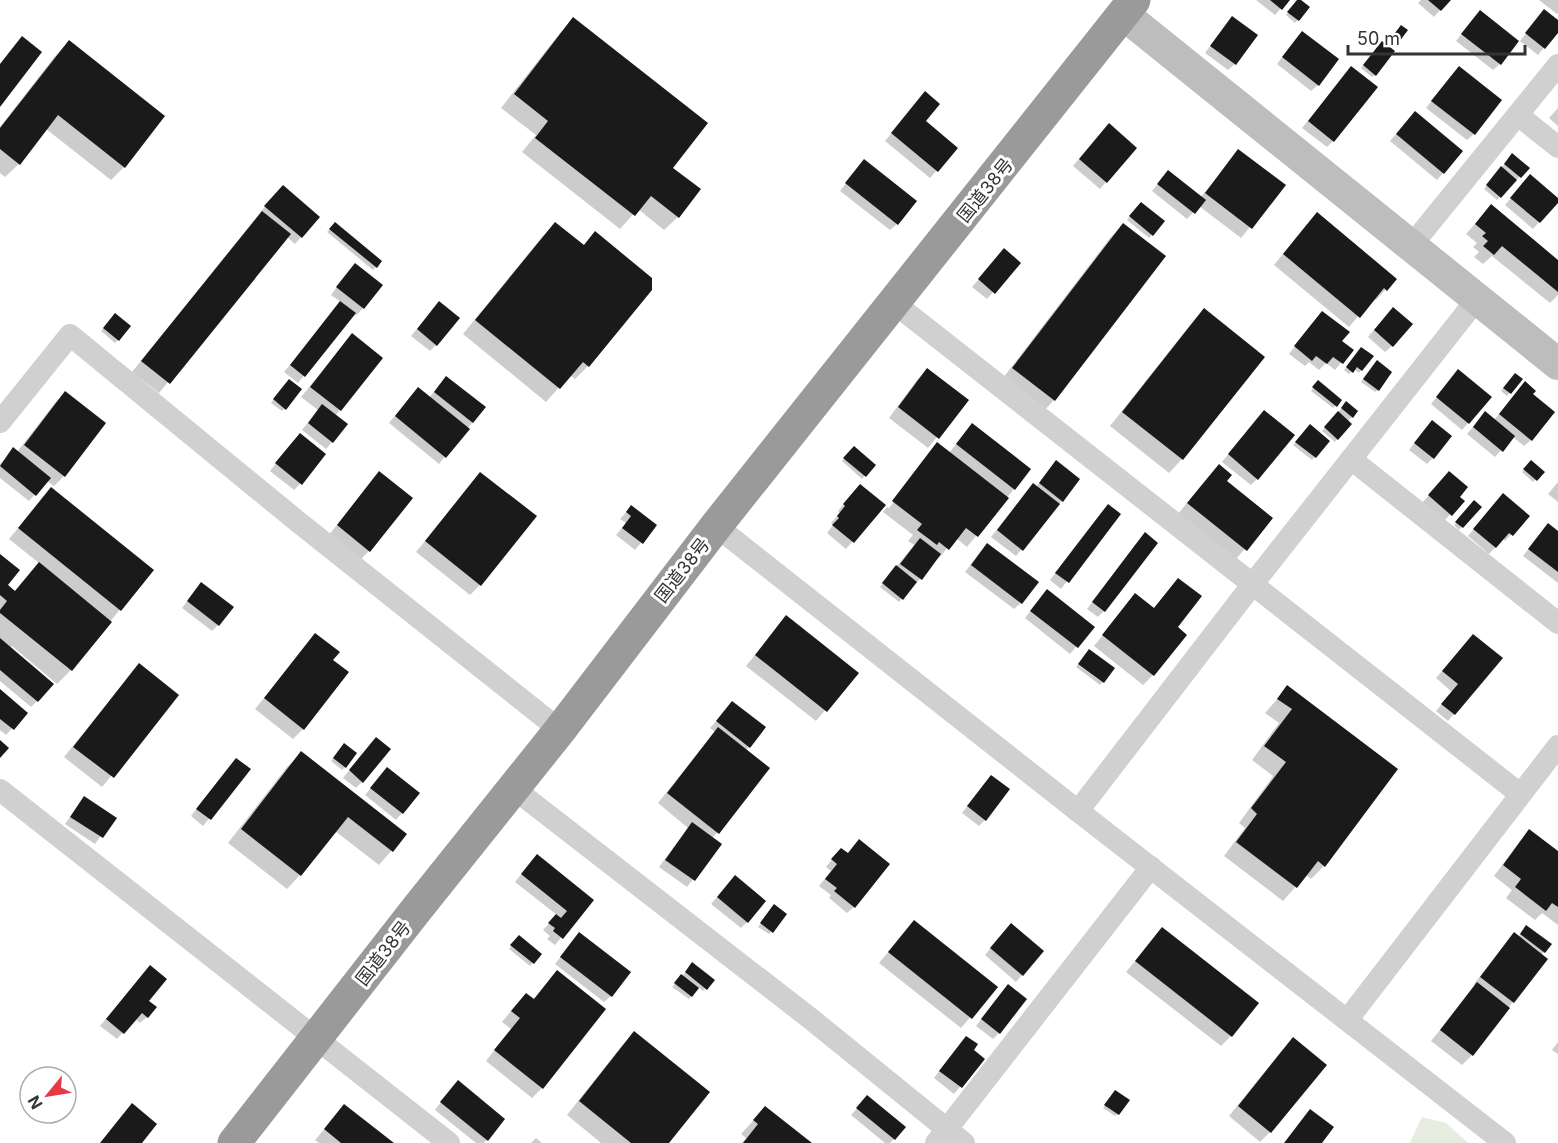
<svg xmlns="http://www.w3.org/2000/svg" width="1558" height="1143" font-family="Inter,'Noto Sans JP',sans-serif">
<style>
.green{fill:#e6ecdf}
.shadow{fill:#0003}
.building{fill:#1a1a1a}
.lines{fill:none;stroke-linecap:round;stroke-linejoin:round}
.street{stroke:#d0d0d0;stroke-width:22}
.secondary{stroke:#bdbdbd;stroke-width:32}
.highway{stroke:#9a9a9a;stroke-width:33}
.labels{text-anchor:middle;dominant-baseline:central;stroke-width:6;stroke-linejoin:round;paint-order:stroke}
.street-label{font-size:18px;fill:#333;stroke:#fff}
</style>
<rect width="100%" height="100%" fill="#fff"/>
<path class="green" d="M1422 1117 1446 1123 1468 1143H1410Z"/>
<g class="shadow">
<path d="M1256 0H1288L1275 15Z"/>
<path d="M1421 0H1449L1434 17 1418 3Z"/>
<path d="M1539 0H1558V13L1557 14Z"/>
<path d="M1296 3 1298 20 1295 23 1286 15Z"/>
<path d="M1474 18 1500 64 1493 70 1456 41Z"/>
<path d="M1538 18 1558 22V30L1538 55 1520 41Z"/>
<path d="M573 19 671 168 678 217 664 230 638 209 620 229 522 152 536 135 501 108 560 33Z"/>
<path d="M1226 25 1235 64 1228 70 1205 53Z"/>
<path d="M1398 29 1406 30 1395 44 1390 40Z"/>
<path d="M1296 39 1318 85 1311 91 1277 64Z"/>
<path d="M69 42 124 167 111 180 46 129 19 164 5 177 0 173V127L55 56Z"/>
<path d="M1379 45 1375 75 1372 77 1361 68Z"/>
<path d="M1351 68 1333 141 1327 147 1302 128Z"/>
<path d="M1452 75 1474 134 1467 140 1426 108Z"/>
<path d="M919 100 924 121 956 148 930 178 885 141Z"/>
<path d="M1558 108V126L1549 118Z"/>
<path d="M1409 119 1443 173 1437 180 1390 141Z"/>
<path d="M1102 132 1106 182 1100 189 1073 166Z"/>
<path d="M1239 151 1284 185 1241 238 1199 206 1187 219 1152 191 1162 179 1200 198Z"/>
<path d="M1512 155 1528 168 1497 200 1484 189Z"/>
<path d="M858 168 897 224 890 230 840 191Z"/>
<path d="M1524 183 1558 200 1533 229 1505 205Z"/>
<path d="M276 193 301 237 295 244 287 237 159 393 132 372Z"/>
<path d="M1138 206 1152 235 1149 238 1127 220Z"/>
<path d="M1491 206 1558 262V295L1550 303 1492 256 1483 264 1474 257 1479 252 1473 247 1477 243 1466 234Z"/>
<path d="M335 224 376 267 373 270 327 232Z"/>
<path d="M555 224 583 246 595 233 588 366 575 379 570 375 546 402 463 334 542 237Z"/>
<path d="M1307 224 1395 279 1376 300 1374 298 1349 327 1274 265Z"/>
<path d="M1123 225 1164 256 1054 400 1041 414 1000 382 1110 238Z"/>
<path d="M998 257 1019 263 987 299 972 287Z"/>
<path d="M348 272 363 308 357 315 354 313 298 383 284 372 341 302 331 295Z"/>
<path d="M433 310 436 345 430 351 411 336Z"/>
<path d="M1204 310 1263 357 1182 459 1169 473 1110 426 1191 324Z"/>
<path d="M1387 315 1392 346 1385 352 1368 337Z"/>
<path d="M112 318 118 340 115 343 101 331Z"/>
<path d="M1316 319 1351 351 1335 370 1326 363 1319 370 1309 362 1305 366 1289 354Z"/>
<path d="M352 335 340 410 335 416 332 442 326 449 302 430 318 410 301 397Z"/>
<path d="M1358 351 1361 370 1359 373 1354 369 1349 374 1344 370Z"/>
<path d="M1374 365 1378 390 1375 392 1361 382Z"/>
<path d="M927 370 967 400 928 448 889 418 917 380Z"/>
<path d="M1515 375 1521 380 1507 396 1501 391Z"/>
<path d="M1452 378 1468 423 1462 430 1431 404Z"/>
<path d="M286 383 285 408 282 411 271 403Z"/>
<path d="M440 384 484 408 439 464 389 423 412 395 429 398Z"/>
<path d="M1315 385 1340 401 1333 408 1311 391Z"/>
<path d="M1519 390 1531 395V440L1524 446 1513 437 1495 457 1467 434 1479 420H1494Z"/>
<path d="M65 393 64 476 54 486 47 481 29 501 0 478V464L14 449 17 452 55 403Z"/>
<path d="M1346 403 1352 417 1347 422 1350 424 1335 442 1322 431Z"/>
<path d="M1258 418 1257 479 1251 485 1222 462Z"/>
<path d="M1310 426 1328 441 1312 460 1293 445Z"/>
<path d="M1426 428 1433 458 1427 464 1409 450Z"/>
<path d="M966 432 1014 489 967 547 956 538 938 559 936 557 920 579 914 585 913 584 899 602 880 587 914 545 908 541 913 535 883 512 887 507 889 508 931 453H929L937 444 949 453Z"/>
<path d="M293 441 300 484 294 490 270 471Z"/>
<path d="M854 448 874 465 862 479 842 461Z"/>
<path d="M1531 462 1543 472 1533 482 1522 472Z"/>
<path d="M1050 469 1062 501 1016 556 991 537 1027 492 1036 487Z"/>
<path d="M379 473 369 551 359 561 328 536Z"/>
<path d="M480 474V585L470 595 416 552Z"/>
<path d="M1209 476 1225 481 1271 519 1235 560 1178 514Z"/>
<path d="M1443 479 1463 501 1444 521 1422 503Z"/>
<path d="M1558 482V502L1548 494Z"/>
<path d="M51 489 152 570 71 670 57 684 12 646 10 649 37 701 31 707 0 681V555L6 585 14 592 39 563 9 539Z"/>
<path d="M854 492 884 505 846 549 827 533 833 525 831 523 840 513 838 511Z"/>
<path d="M1474 502 1480 507 1459 530 1454 525Z"/>
<path d="M1497 502 1528 516 1505 541 1503 539 1489 554 1468 536Z"/>
<path d="M631 507 655 526 635 550 616 535 626 523 620 519Z"/>
<path d="M1102 512 1119 514 1061 589 1050 580Z"/>
<path d="M1542 532 1558 533V583L1523 556Z"/>
<path d="M1138 541 1104 611 1098 617 1087 609Z"/>
<path d="M981 551 1021 603 1014 609 965 572Z"/>
<path d="M1178 580 1176 628 1153 675 1143 685 1094 646 1135 595 1153 609Z"/>
<path d="M195 591 218 625 212 631 182 608Z"/>
<path d="M1041 598 1093 627 1070 654 1025 618Z"/>
<path d="M786 617 856 673 816 721 746 666Z"/>
<path d="M316 635 331 660 303 729 293 739 255 709Z"/>
<path d="M1467 642 1454 714 1448 721 1436 711 1452 692 1436 678Z"/>
<path d="M1086 653 1103 682 1100 685 1076 667Z"/>
<path d="M139 665 177 696 102 787 64 757Z"/>
<path d="M1288 687 1324 866 1311 879 1306 875 1283 901 1224 856 1245 828 1239 823 1273 776 1252 760 1279 723 1265 713Z"/>
<path d="M0 691 26 713 6 735 0 730Z"/>
<path d="M732 703 749 747 745 751 717 833 711 839 719 845 687 887 659 867 688 828 658 803 715 732 710 728Z"/>
<path d="M369 746 362 782 356 788 343 778Z"/>
<path d="M341 748 345 767 342 770 331 761Z"/>
<path d="M301 753 405 835 379 865 335 831 300 875 287 889 228 843 287 767Z"/>
<path d="M230 766 249 770 203 826 191 816Z"/>
<path d="M381 775 402 813 396 820 365 795Z"/>
<path d="M985 783V820L979 826 962 813Z"/>
<path d="M84 798 114 818 95 844 65 824Z"/>
<path d="M1530 831 1558 853V925L1542 913 1535 920 1506 898 1512 890 1494 876 1520 841Z"/>
<path d="M835 856 854 907 847 913 829 898 831 895 819 886 831 871 826 867Z"/>
<path d="M531 862 592 900 555 945 547 939 550 936 543 930 557 915 515 882Z"/>
<path d="M735 877 747 922 741 928 711 904Z"/>
<path d="M772 909 771 932 769 934 758 927Z"/>
<path d="M914 922 996 987 961 1028 879 963Z"/>
<path d="M1162 929 1231 1036 1221 1046 1126 972Z"/>
<path d="M1524 930 1544 952 1541 955 1546 959 1472 1055 1462 1065 1431 1041 1476 986 1474 984 1508 941 1518 937Z"/>
<path d="M1004 932 1022 975 1016 982 985 955Z"/>
<path d="M516 940 540 954 530 966 509 949Z"/>
<path d="M573 941 611 996 604 1002 555 964Z"/>
<path d="M690 967 705 989 703 991 698 987 689 999 672 987Z"/>
<path d="M557 972 542 1088 532 1098 486 1061 511 1029 502 1022 516 1005 533 1000Z"/>
<path d="M144 973 147 1001V1017L140 1023 135 1019 117 1039 100 1026Z"/>
<path d="M1002 993 999 1033 993 1039 976 1026Z"/>
<path d="M635 1033 667 1143H601L567 1115 621 1047Z"/>
<path d="M1558 1042V1054L1552 1050Z"/>
<path d="M960 1044 983 1059 954 1094 934 1078Z"/>
<path d="M1283 1049 1270 1132 1260 1142 1229 1116Z"/>
<path d="M451 1089 503 1120 484 1143H476L435 1110Z"/>
<path d="M1113 1094 1118 1114 1115 1116 1103 1108Z"/>
<path d="M861 1104 894 1139 890 1143H885L851 1115Z"/>
<path d="M344 1106 391 1143H319L315 1140Z"/>
<path d="M765 1108 810 1143H742L746 1138 741 1134Z"/>
<path d="M536 1138 542 1143H531Z"/>
</g>
<g class="building">
<path d="M1270 0H1290L1282 10Z"/>
<path d="M1297 0H1301L1310 7 1299 21 1287 12Z"/>
<path d="M1428 0H1451L1441 11Z"/>
<path d="M1544 9 1558 20V33L1545 49 1525 33Z"/>
<path d="M1480 10 1519 41 1501 65 1461 34Z"/>
<path d="M1232 16 1258 35 1236 65 1210 46Z"/>
<path d="M573 17 708 123 673 168 701 189 679 218 651 196 635 216 535 138 548 121 514 94Z"/>
<path d="M1401 25 1408 30 1399 42 1392 37Z"/>
<path d="M1302 31 1339 59 1319 86 1282 57Z"/>
<path d="M22 36 42 52 0 107V64Z"/>
<path d="M69 40 165 116 125 168 58 115 20 165 0 149V128Z"/>
<path d="M1382 41 1395 51 1376 76 1363 65Z"/>
<path d="M1351 66 1378 87 1334 142 1308 121Z"/>
<path d="M1459 66 1502 100 1475 135 1431 101Z"/>
<path d="M925 91 940 104 926 121 958 148 938 172 891 133Z"/>
<path d="M1415 111 1463 151 1444 174 1396 134Z"/>
<path d="M1109 123 1137 148 1107 183 1079 159Z"/>
<path d="M1238 149 1286 185 1252 229 1205 193Z"/>
<path d="M1512 153 1530 168 1521 178 1504 164Z"/>
<path d="M864 159 917 201 898 225 845 183Z"/>
<path d="M1501 166 1517 180 1501 198 1486 185Z"/>
<path d="M1168 170 1206 200 1195 214 1157 184Z"/>
<path d="M1530 174 1558 198V203L1540 223 1510 198Z"/>
<path d="M283 185 320 217 302 238 264 206Z"/>
<path d="M1141 202 1165 221 1153 236 1129 216Z"/>
<path d="M1491 204 1558 260V292L1502 246 1494 255 1483 246 1488 241 1482 236 1486 233 1475 224Z"/>
<path d="M262 211 291 234 170 384 141 361Z"/>
<path d="M1317 212 1397 279 1387 291 1384 288 1360 318 1283 254Z"/>
<path d="M335 222 382 261 377 268 329 229Z"/>
<path d="M555 222 584 245 595 231 652 278V290L589 367 583 362 560 389 475 320Z"/>
<path d="M1123 223 1166 256 1055 401 1012 368Z"/>
<path d="M1004 248 1021 263 995 294 978 279Z"/>
<path d="M355 263 383 285 364 309 336 287Z"/>
<path d="M340 301 356 313 305 377 290 365Z"/>
<path d="M439 301 460 318 437 346 417 329Z"/>
<path d="M1393 307 1413 324 1393 347 1374 330Z"/>
<path d="M1204 308 1265 357 1183 460 1122 412Z"/>
<path d="M1322 311 1350 332 1342 341 1354 350 1343 364 1333 357 1327 364 1316 356 1312 361 1294 346Z"/>
<path d="M115 313 131 326 119 341 103 328Z"/>
<path d="M352 333 383 358 341 411 310 387Z"/>
<path d="M1361 347 1374 356 1362 371 1357 367 1353 373 1346 367Z"/>
<path d="M1377 360 1392 372 1379 391 1363 379Z"/>
<path d="M927 368 969 400 939 439 898 407Z"/>
<path d="M1458 369 1492 397 1469 424 1436 397Z"/>
<path d="M1515 373 1523 379 1511 394 1503 388Z"/>
<path d="M446 376 486 407 473 423 434 392Z"/>
<path d="M289 379 302 389 286 410 273 399Z"/>
<path d="M1318 380 1342 400 1337 407 1312 387Z"/>
<path d="M1525 381 1536 391 1533 394 1555 412 1532 441 1499 414Z"/>
<path d="M418 387 470 429 446 458 395 416Z"/>
<path d="M65 391 106 423 65 477 24 445Z"/>
<path d="M1346 401 1358 411 1353 418 1341 408Z"/>
<path d="M322 404 348 424 333 443 308 423Z"/>
<path d="M1264 410 1295 435 1258 480 1228 454Z"/>
<path d="M1338 411 1352 424 1338 440 1324 427Z"/>
<path d="M1485 411 1515 436 1503 452 1473 427Z"/>
<path d="M1432 420 1452 436 1434 459 1414 443Z"/>
<path d="M972 423 1031 469 1015 490 956 444Z"/>
<path d="M1310 424 1330 441 1316 458 1295 442Z"/>
<path d="M300 433 326 454 302 485 275 463Z"/>
<path d="M937 442 1009 498 978 537 966 528 949 550 939 542 937 545 917 530 922 524 892 501Z"/>
<path d="M854 446 876 465 866 477 843 458Z"/>
<path d="M13 447 51 478 36 496 0 466Z"/>
<path d="M1056 460 1080 479 1063 502 1039 483Z"/>
<path d="M1531 460 1545 472 1537 481 1523 469Z"/>
<path d="M1219 464 1232 475 1227 481 1273 518 1247 551 1187 503Z"/>
<path d="M379 471 413 498 370 552 337 525Z"/>
<path d="M1449 471 1468 487 1460 497 1465 501 1452 516 1428 495Z"/>
<path d="M480 472 537 516 481 586 425 541Z"/>
<path d="M1033 483 1060 504 1023 551 997 530Z"/>
<path d="M860 484 886 505 854 543 832 525 839 518 837 516 845 506 843 504Z"/>
<path d="M51 487 154 570 121 611 18 528Z"/>
<path d="M1503 493 1530 516 1513 536 1509 533 1496 548 1473 529Z"/>
<path d="M1474 500 1482 507 1463 528 1455 522Z"/>
<path d="M1108 504 1121 514 1069 583 1055 573Z"/>
<path d="M631 505 657 525 643 544 622 528 631 516 626 512Z"/>
<path d="M1548 523 1558 531V572L1528 549Z"/>
<path d="M1145 532 1158 543 1105 612 1092 602Z"/>
<path d="M920 538 941 554 922 580 900 564Z"/>
<path d="M987 543 1039 582 1022 604 971 565Z"/>
<path d="M0 554 20 570 8 585 15 591 39 562 112 622 72 671 0 613V610L7 601 0 595Z"/>
<path d="M896 565 917 582 903 600 882 583Z"/>
<path d="M1178 578 1202 596 1178 627 1187 635 1154 676 1102 635 1135 593 1154 608Z"/>
<path d="M201 582 234 607 219 626 187 601Z"/>
<path d="M1047 589 1095 627 1078 648 1030 611Z"/>
<path d="M786 615 859 673 827 712 755 655Z"/>
<path d="M315 633 340 652 333 660 349 672 304 730 264 698Z"/>
<path d="M1473 634 1503 658 1455 715 1441 704 1458 684 1442 671Z"/>
<path d="M0 638 54 684 38 702 0 670Z"/>
<path d="M1089 649 1115 668 1104 683 1078 664Z"/>
<path d="M139 663 179 695 114 778 73 747Z"/>
<path d="M1287 685 1398 769 1325 867 1318 861 1297 888 1236 842 1257 814 1251 808 1286 762 1264 746 1292 709 1277 699Z"/>
<path d="M0 689 28 713 14 730 0 719Z"/>
<path d="M732 701 766 727 750 748 716 721Z"/>
<path d="M718 727 770 768 719 834 667 793Z"/>
<path d="M376 737 391 749 363 783 349 770Z"/>
<path d="M0 740 9 748 0 758Z"/>
<path d="M344 743 357 753 346 768 333 758Z"/>
<path d="M301 751 407 834 393 852 348 817 301 876 241 829Z"/>
<path d="M236 758 251 769 211 820 196 809Z"/>
<path d="M387 767 420 793 403 814 370 788Z"/>
<path d="M991 775 1010 789 986 821 967 806Z"/>
<path d="M84 796 117 818 103 838 70 817Z"/>
<path d="M692 822 722 844 695 881 665 860Z"/>
<path d="M1529 829 1558 851V907L1552 903 1546 911 1515 887 1521 879 1503 865Z"/>
<path d="M859 839 890 864 855 908 834 891 837 888 825 879 837 864 831 859 841 848 848 853Z"/>
<path d="M537 854 594 900 563 939 553 931 555 928 548 923 556 914 561 918 567 911 521 874Z"/>
<path d="M735 875 766 901 748 923 717 897Z"/>
<path d="M774 904 787 914 773 933 760 923Z"/>
<path d="M914 920 998 987 972 1019 888 952Z"/>
<path d="M1011 923 1044 951 1023 976 990 948Z"/>
<path d="M1526 925 1552 944 1545 953 1520 934Z"/>
<path d="M1162 927 1259 1003 1232 1037 1135 961Z"/>
<path d="M579 932 631 972 612 997 560 957Z"/>
<path d="M1514 932 1548 959 1514 1003 1480 977Z"/>
<path d="M519 935 542 954 534 964 510 945Z"/>
<path d="M692 962 715 980 707 990 685 972Z"/>
<path d="M150 965 167 979 149 1001 157 1007 148 1018 142 1013 124 1034 106 1019Z"/>
<path d="M557 970 606 1009 543 1089 494 1050 520 1018 511 1011 526 993 534 999Z"/>
<path d="M681 974 699 988 692 997 674 983Z"/>
<path d="M1477 982 1510 1008 1473 1056 1440 1030Z"/>
<path d="M1008 984 1027 999 1000 1034 981 1019Z"/>
<path d="M634 1031 710 1092 669 1143H631L579 1101Z"/>
<path d="M966 1036 978 1044 974 1050 985 1059 962 1088 939 1071Z"/>
<path d="M1293 1037 1327 1065 1271 1133 1238 1106Z"/>
<path d="M458 1080 505 1119 488 1141 440 1102Z"/>
<path d="M1115 1090 1130 1100 1119 1115 1104 1105Z"/>
<path d="M867 1095 906 1127 895 1140 856 1108Z"/>
<path d="M132 1103 157 1124 142 1143H100Z"/>
<path d="M344 1104 394 1143H341L324 1129Z"/>
<path d="M765 1106 812 1143H743L758 1124 753 1120Z"/>
<path d="M1310 1109 1334 1127 1322 1143H1284Z"/>
</g>
<g class="lines">
<g class="street">
<path d="M1518 115 1558 147"/>
<path d="M1411 246 1558 65"/>
<path d="M894 303 1520 794"/>
<path d="M0 422 70 335 297 521 560 730"/>
<path d="M1351 459 1558 623"/>
<path d="M716 526 1078 811 1505 1143"/>
<path d="M513 788 811 1019 964 1143"/>
<path d="M0 790 449 1143"/>
<path d="M1078 811 1252 585 1477 299"/>
<path d="M1348 1019 1558 746"/>
<path d="M936 1143 1151 867"/>
</g>
<path class="secondary" d="M1123 14 1558 364"/>
<path class="highway" d="M234 1143 416 910 560 730 716 526 1134 0"/>
</g>
<g class="labels">
<g class="street-label">
<text transform="translate(985 190) rotate(-51)">国道38号</text>
<text transform="translate(682 570) rotate(-52)">国道38号</text>
<text transform="translate(383 953) rotate(-52)">国道38号</text>
</g>
</g>
<g transform="translate(48 1095) rotate(240)"><circle r="28" fill="#ffffff" stroke="#adadad" stroke-width="1.5"/>
<path d="M0-4.5L10 22L0 15L-10 22Z" fill="#e63946"/>
<text y="-9" font-size="16" font-weight="bold" text-anchor="middle" fill="#333333">N</text>
</g>
<path d="M1348 45v9h177v-9" fill="none" stroke="#333333" stroke-width="3"/>
<text x="1357" y="45" font-size="18" fill="#333333" stroke="#ffffff" stroke-width="4.5" paint-order="stroke">50 m</text>
</svg>
